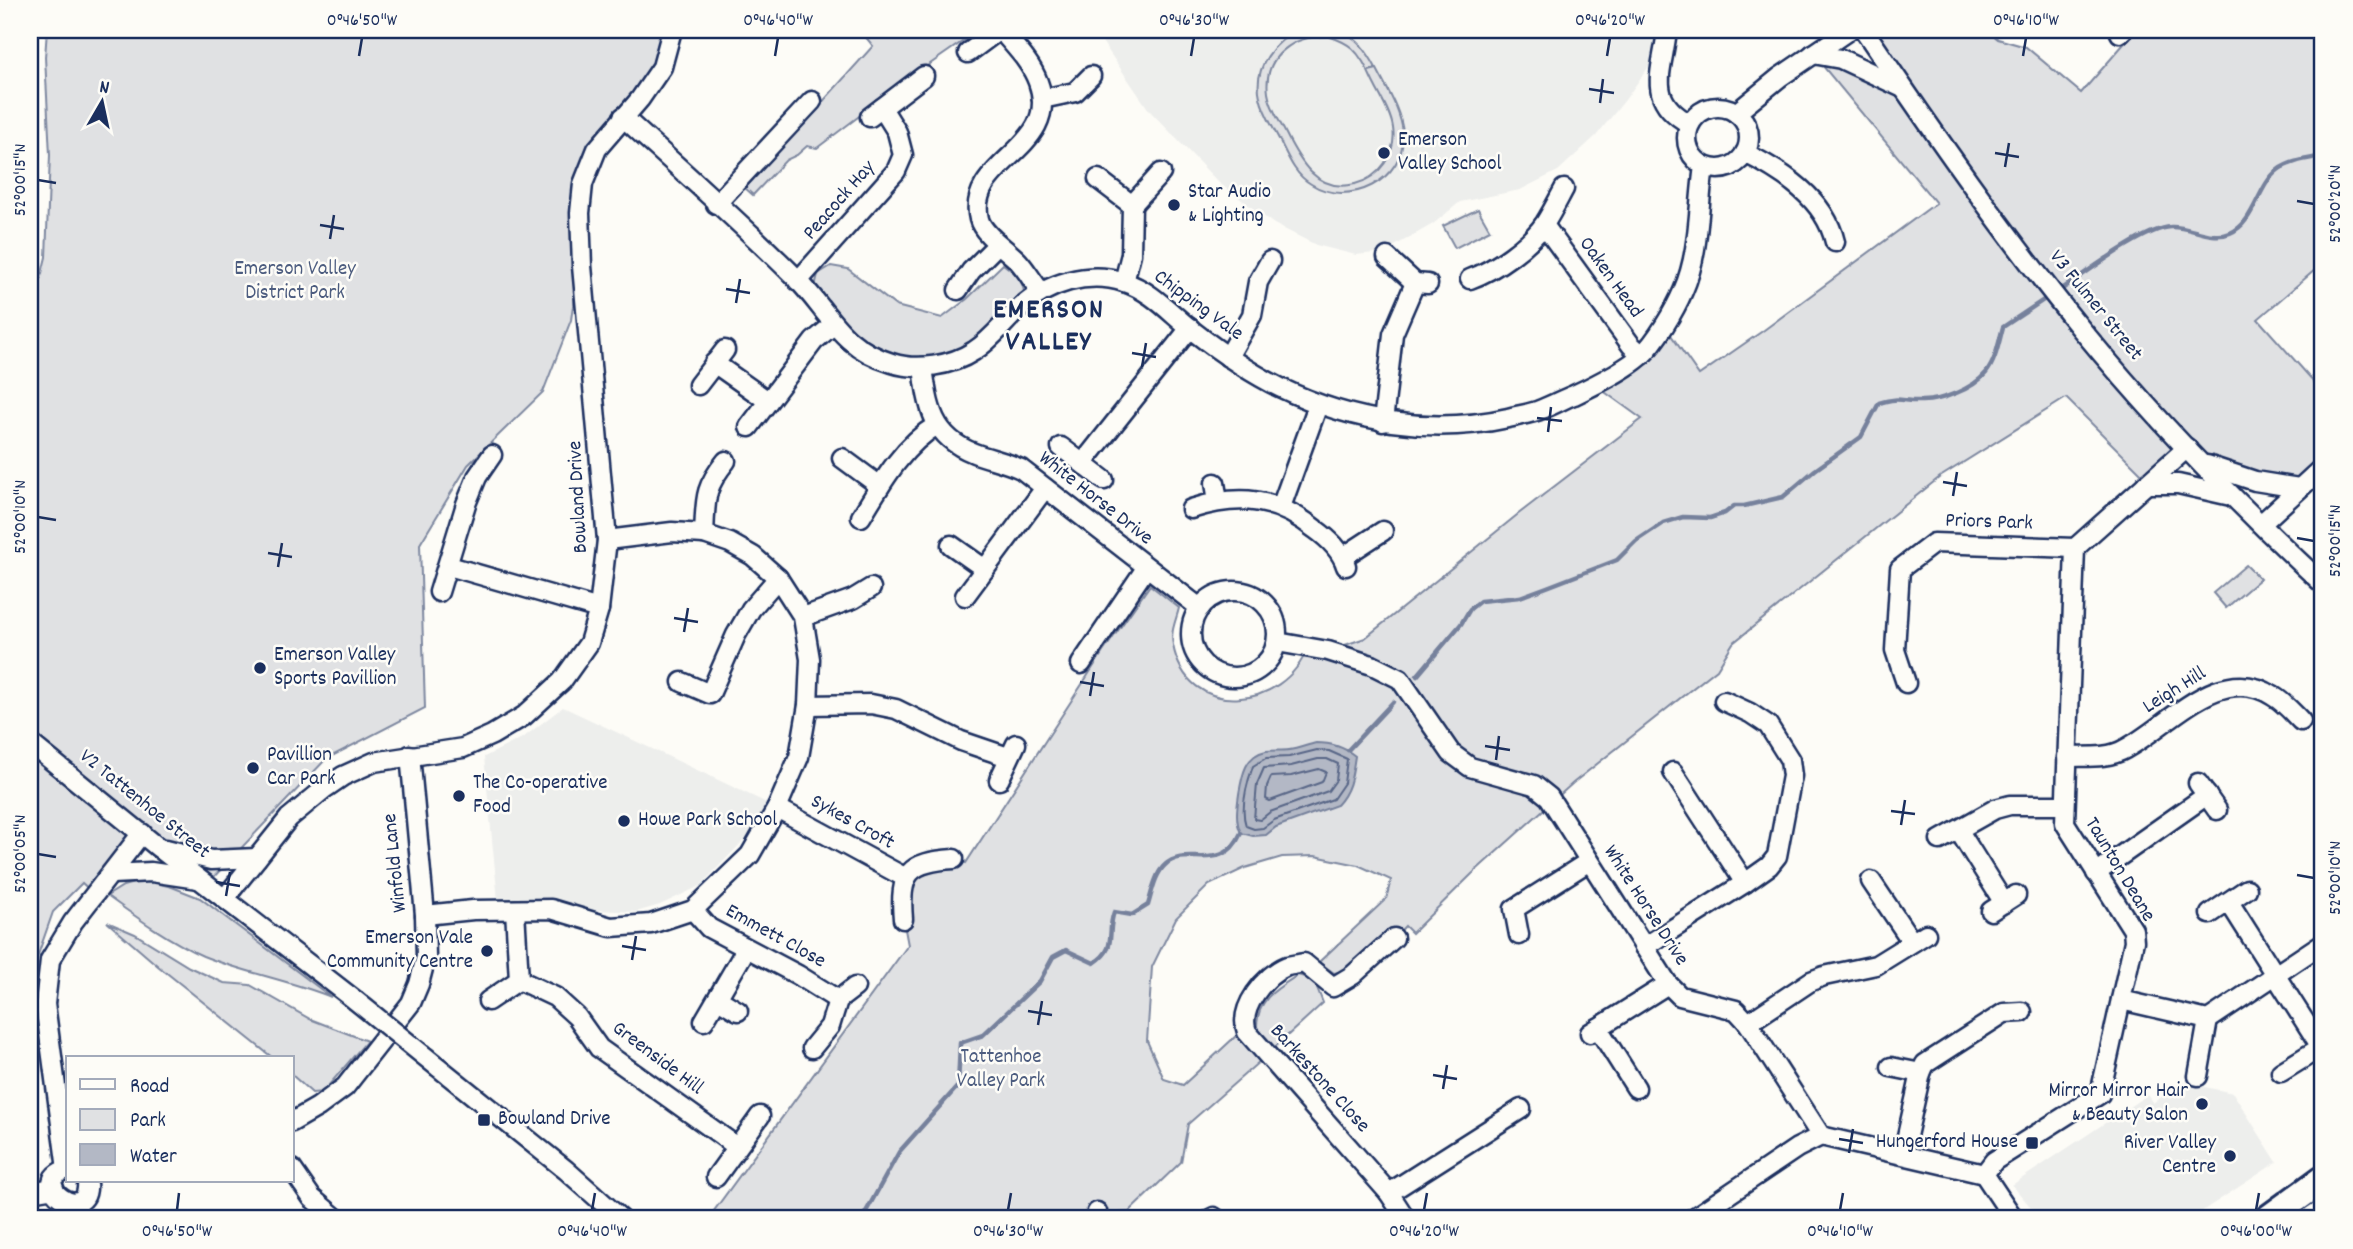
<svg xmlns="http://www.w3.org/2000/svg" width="2353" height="1249" font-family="Dekko,sans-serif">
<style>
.built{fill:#edeeec}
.green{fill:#e0e1e3;stroke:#7e88a0;stroke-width:2;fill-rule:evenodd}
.water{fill:#b3b8c5;stroke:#76819c;stroke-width:2}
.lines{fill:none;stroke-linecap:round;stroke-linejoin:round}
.shore{stroke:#586687;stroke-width:2}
.stream{stroke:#76819c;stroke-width:4.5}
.minor-casing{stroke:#1b2f5e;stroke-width:23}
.highway-casing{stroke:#1b2f5e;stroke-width:32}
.minor{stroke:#fdfcf7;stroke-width:18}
.highway{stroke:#fdfcf7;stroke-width:26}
.minor-bridge-casing{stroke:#1b2f5e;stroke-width:23;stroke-linecap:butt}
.minor-bridge{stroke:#fdfcf7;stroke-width:18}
.ticks{fill:none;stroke:#1b2f5e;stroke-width:2.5}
.poi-dot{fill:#1b2f5e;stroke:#fdfcf7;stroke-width:2.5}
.labels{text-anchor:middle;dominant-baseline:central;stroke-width:5;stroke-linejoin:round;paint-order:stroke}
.poi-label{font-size:21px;fill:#1b2f5e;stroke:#fdfcf7;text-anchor:start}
.street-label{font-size:21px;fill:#1b2f5e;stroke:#fdfcf7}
.park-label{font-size:21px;fill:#4c5c7f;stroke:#fdfcf7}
.district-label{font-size:28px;font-weight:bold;letter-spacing:2px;fill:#1b2f5e;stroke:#fdfcf7}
.neatline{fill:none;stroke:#1b2f5e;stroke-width:2.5}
.ticks-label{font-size:18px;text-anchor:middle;fill:#1b2f5e}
</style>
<rect width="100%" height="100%" fill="#fdfcf7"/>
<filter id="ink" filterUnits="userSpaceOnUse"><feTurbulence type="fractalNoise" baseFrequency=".0143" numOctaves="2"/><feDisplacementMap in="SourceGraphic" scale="14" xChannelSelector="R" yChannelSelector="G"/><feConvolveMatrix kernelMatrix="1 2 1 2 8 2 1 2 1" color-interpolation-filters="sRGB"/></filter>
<g filter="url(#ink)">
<g class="built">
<path d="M1094 30H1660L1650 65 1625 100 1596 136 1558 171 1520 190 1460 202 1433 224 1384 252 1356 255 1316 245 1274 224 1219 183 1149 110Z"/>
<path d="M563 707 767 803 746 838 700 886 660 905 636 912 577 909 547 901H498L484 757 524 737Z"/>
<path d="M2181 1082 2233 1093 2277 1162 2190 1219H2041L2012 1185 2147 1095 2153 1103Z"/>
</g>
<g class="green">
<path d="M47 30H664L665 54 614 118 589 192 571 320 543 392 468 465 420 544 425 708 326 759 207 884 30 733V321L46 257 50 155 45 57Z"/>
<path d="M860 30H979L907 80 817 148 807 146 797 155 786 160 753 195 745 188 873 46Z"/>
<path d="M1300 30C1342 30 1355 28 1376 68L1369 71 1377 69C1387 89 1401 111 1403 133 1406 181 1348 208 1311 184 1295 175 1288 157 1280 141 1273 127 1263 112 1260 97 1253 68 1274 40 1300 30ZM1328 36C1337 39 1345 42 1352 48 1363 58 1368 72 1374 84 1381 98 1391 113 1393 128 1397 154 1379 178 1355 184 1317 194 1299 160 1285 132 1279 120 1270 107 1268 93 1263 55 1295 35 1328 36Z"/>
<path d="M1864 30H1987L1998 39 2026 47 2081 93 2136 30H2323V263L2258 319 2323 392V467L2299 488 2255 481 2187 448 2146 478 2066 398 1940 477 1733 643 1717 669 1573 783 1472 874 1412 933 1405 926C1387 946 1360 969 1334 973L1319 962 1386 899 1391 880 1358 865 1315 856 1282 857 1245 868 1209 885 1176 918 1152 967 1147 1041 1164 1079 1183 1085 1237 1035 1260 1061 1188 1124 1181 1162 1129 1212 1050 1219H708L908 945 903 919 906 878 954 859 966 863 1103 652 1150 585 1179 608C1176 621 1170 631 1173 645 1187 721 1284 711 1308 647L1328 651 1365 638 1517 515 1642 419 1595 385 1664 325 1699 375 1764 330 1936 203 1813 54 1902 87Z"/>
<path d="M1478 209 1490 230 1455 248 1443 226Z"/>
<path d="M1003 264C1014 272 1024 280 1024 294 992 331 955 369 901 359 888 357 873 352 861 343 844 329 829 307 814 291L818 274 831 266 848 269 896 306 942 318 967 299Z"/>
<path d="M2246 565 2260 579 2226 608 2213 593Z"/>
<path d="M30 743 142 833 94 894 82 883 53 912 33 969 30 989Z"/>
<path d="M144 880 172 887 200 898 331 997C289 980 245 973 203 956 171 942 136 917 107 896L123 886Z"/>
<path d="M107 922 135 934 189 967 224 983 250 985 310 1019 367 1041 323 1092 312 1093 292 1075V1058H273L158 966Z"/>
<path d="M1298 975 1314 980 1323 1003 1275 1047 1257 1028C1257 999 1276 989 1298 975Z"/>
</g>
<path class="water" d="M1316 743C1331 743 1343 746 1355 756 1352 775 1351 790 1337 805L1276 827 1266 835 1253 836 1241 833C1235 821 1237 808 1239 794 1242 776 1245 755 1266 751 1274 750 1282 751 1289 750 1298 749 1307 745 1316 743Z"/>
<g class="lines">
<g class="shore">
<path d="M1317 750 1329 751 1347 759 1344 783 1333 799 1274 820 1263 828 1254 829 1246 826C1240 809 1247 783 1253 766L1266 758 1289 757Z"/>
<path d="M1318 759H1327L1338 764 1336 780 1328 791 1270 812 1260 820 1254 819 1257 784 1264 768 1291 766Z"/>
<path d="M1319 769 1326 772 1322 782 1270 801 1266 799 1267 786 1271 777 1291 776Z"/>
</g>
<g class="stream">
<path d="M2317 198 2323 173"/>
<path d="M2056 293C2082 276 2144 228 2171 227 2190 226 2211 241 2230 233 2255 223 2257 186 2278 170 2290 161 2308 159 2323 156"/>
<path d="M1417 676 1461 624 1470 609 1480 601 1520 597 1547 587 1617 560 1636 541 1663 523 1683 517 1710 518 1725 513 1734 506H1744L1783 497 1815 470 1861 437 1879 403C1901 396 1901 402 1922 401 1941 401 1973 389 1986 373 1996 361 1999 341 2003 327L2048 297"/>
<path d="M1348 750 1393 702"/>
<path d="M862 1219 899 1152 958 1086 960 1043 983 1035 1040 981 1053 957 1066 950 1094 963C1118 948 1106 934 1114 912L1132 915 1148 905C1152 892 1155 874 1165 865 1187 844 1222 876 1241 833"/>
</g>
<defs>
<g id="minor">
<path d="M1001 30C1014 46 1031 62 1038 82 1063 149 965 161 979 219 983 235 1008 250 1019 262 1027 271 1033 282 1041 292"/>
<path d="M1667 30C1663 71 1644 99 1690 124"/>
<path d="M1864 30C1933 132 2004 234 2082 330 2156 420 2238 505 2323 584"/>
<path d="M2120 33 2123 30"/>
<path d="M968 53 999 30"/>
<path d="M1813 54 1841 59 1901 87"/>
<path d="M1042 99 1075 92 1091 76"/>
<circle cx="1718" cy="138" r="31"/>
<path d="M1736 113 1780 77 1849 30"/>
<path d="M623 117C680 169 739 221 794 276 829 311 839 347 892 363 917 371 951 366 974 351 992 340 1004 322 1020 308 1048 283 1088 270 1124 282 1152 291 1170 313 1193 331 1220 352 1250 373 1281 388 1352 422 1431 435 1508 418 1519 415 1531 414 1542 409 1553 405 1563 399 1574 395 1595 385 1624 371 1641 356 1656 342 1675 310 1683 291 1700 253 1698 206 1704 166"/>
<path d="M870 117 924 76"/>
<path d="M1745 153C1783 172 1825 199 1835 242"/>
<path d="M1098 179 1132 205 1131 254 1124 282"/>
<path d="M716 204 812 101"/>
<path d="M1132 205 1161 173"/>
<path d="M1544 225 1631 345 1642 355"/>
<path d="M1387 257 1415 283 1428 284"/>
<path d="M1470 279C1495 270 1530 245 1545 223 1552 212 1558 200 1564 189"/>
<path d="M798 281 896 171 903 155 897 132 882 108"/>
<path d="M958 290 971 271 998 244"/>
<path d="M1228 357 1252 315 1258 282 1270 261"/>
<path d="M714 363 768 401"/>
<path d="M923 367C928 406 932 437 974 453 990 459 1006 462 1021 469L1200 608"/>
<path d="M698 385 725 350"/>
<path d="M1383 422 1393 334 1415 283"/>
<path d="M749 427 814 341 833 325"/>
<path d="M1061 447 1104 480"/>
<path d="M842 458 880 486"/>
<path d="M1083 463 1190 328"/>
<path d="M2207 465 2255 481 2299 488"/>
<path d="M1215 483 1218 501"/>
<path d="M2146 484H2178L2231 496"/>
<path d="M1281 507 1318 405"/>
<path d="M1191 509C1239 494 1275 497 1315 529 1329 539 1341 550 1346 566"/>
<path d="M861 517C881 484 903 445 937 425"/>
<path d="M2261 524 2323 467"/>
<path d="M704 534C706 500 703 489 726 461"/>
<path d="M951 545 985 569"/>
<path d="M1343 557 1383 531"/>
<path d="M449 566 599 609"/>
<circle cx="1234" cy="634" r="43"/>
<path d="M439 592 466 504 477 477 492 455"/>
<path d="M965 596 1045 488"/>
<path d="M803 617 853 599 871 588"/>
<path d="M1277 642 1328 651 1372 665 1400 679 1451 753 1470 767 1534 785 1549 797 1668 984 1680 996 1736 1010 1748 1023 1821 1136 1984 1174"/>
<path d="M1081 664 1146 568"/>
<path d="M682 682 710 694 736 635 751 609 778 578"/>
<path d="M1906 683 1895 650 1900 569 1934 543 2075 548"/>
<path d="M808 705 871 704 896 709 961 741 1008 757"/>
<path d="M30 743 159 848 355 1000"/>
<path d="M2067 757C2085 756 2108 759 2125 749 2169 726 2220 661 2273 696 2284 702 2293 713 2301 721"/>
<path d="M1673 772 1745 883"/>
<path d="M999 780 1016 744"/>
<path d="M2198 783 2217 810"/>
<path d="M777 808 906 878"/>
<path d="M1959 831 2004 903"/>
<path d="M1940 840 1995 809 2010 805H2064"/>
<path d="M166 849 211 860 257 858"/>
<path d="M2096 873 2207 795"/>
<path d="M112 874 151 872 198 879"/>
<path d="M1871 881 1912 942"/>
<path d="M225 898 289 818 324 789 343 776 374 762 463 748 492 735 524 716 562 681 589 643 599 609 607 540 582 266 580 213 583 184 597 149 640 99 662 67 672 30"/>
<path d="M2229 902 2321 1047"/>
<path d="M515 910 519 980 555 997 577 1017 599 1048 736 1146"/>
<path d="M693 910 709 928 798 975 838 1000"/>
<path d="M1991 911 2016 895"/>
<path d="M2210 914 2247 889"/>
<path d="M425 915 473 910 551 909 611 927 651 924 693 910 750 855 777 808 799 757 808 705 810 659 803 617 778 578 753 556 730 543 704 534 672 532 607 540"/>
<path d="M903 919C899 873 908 862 954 859"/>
<path d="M1519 935 1514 909 1588 862"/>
<path d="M1394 938 1353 975 1333 987 1304 963C1299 964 1292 965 1287 966 1265 975 1238 1008 1247 1032L1389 1193 1406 1219"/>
<path d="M1644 947 1745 883 1769 866 1777 856 1792 776 1790 760 1768 725 1750 713 1724 701"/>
<path d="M718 999 738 1011"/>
<path d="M2121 1000 2208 1020 2323 943"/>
<path d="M488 1001 519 980"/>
<path d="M704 1021 746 949"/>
<path d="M1748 1023 1811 981 1824 976 1876 965 1926 934"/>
<path d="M1598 1028 1636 1088"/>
<path d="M1590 1033 1668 984"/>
<path d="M812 1048 830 1026 838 1000 855 987"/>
<path d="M438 1067 566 1170 621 1219"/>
<path d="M1891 1067 1921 1073"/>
<path d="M2281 1072 2323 1046"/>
<path d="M2198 1076 2208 1020"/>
<path d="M292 1122 318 1107 345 1087 411 1003 419 984 426 957 425 915 410 755"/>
<path d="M1903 1154 1921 1073 1925 1064 2004 1013 2022 1012"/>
<path d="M67 1169 45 1004 50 960 73 922 142 833"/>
<path d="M68 1169C22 1182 91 1230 87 1181"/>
<path d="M292 1169 312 1198 337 1219"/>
<path d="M1984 1174 1994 1161 2100 1094 2134 941 2133 930 2065 823 2075 548 2187 448"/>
<path d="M1984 1174 2014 1219"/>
<path d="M716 1177 760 1116"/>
<path d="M30 1192 54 1188"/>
<path d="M1389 1193 1521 1109"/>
<path d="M1097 1212V1219"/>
<path d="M1210 1219 1214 1217 1216 1219"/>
<path d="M1692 1219 1797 1148 1821 1136"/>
</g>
<g id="highway">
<path d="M2268 1219 2323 1179"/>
<path d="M2314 1219 2323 1213"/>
</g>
</defs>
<use href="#minor" class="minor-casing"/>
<use href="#highway" class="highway-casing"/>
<use href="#minor" class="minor"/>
<use href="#highway" class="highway"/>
<defs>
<path id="minor-bridge" d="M355 1000 438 1067"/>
</defs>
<use href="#minor-bridge" class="minor-bridge-casing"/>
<use href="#minor-bridge" class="minor-bridge"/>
</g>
</g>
<path class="ticks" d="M359 56 362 38M775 56 778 38M1191 56 1194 38M1607 56 1610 38M2023 56 2026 38M1589 89 1614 93M1600 103 1603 79M1995 153 2019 157M2005 167 2009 143M38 180 56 183M2297 201 2314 204M320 225 344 229M330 239 334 215M726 289 750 293M736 303 740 279M1132 353 1156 357M1142 367 1146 343M1537 418 1562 421M1548 432 1551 407M1943 482 1967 486M1953 496 1957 472M38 517 56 520M2297 538 2314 541M268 553 292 557M278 567 282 543M674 618 698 622M684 632 688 608M1080 682 1104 686M1090 696 1094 672M1485 746 1510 750M1496 760 1499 736M1891 811 1915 814M1901 825 1905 800M38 854 56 857M2297 875 2314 878M216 882 240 886M226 896 230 872M622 946 646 950M632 960 636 936M1028 1011 1052 1015M1038 1025 1042 1001M1433 1075 1457 1079M1443 1089 1447 1065M1839 1139 1863 1143M1849 1153 1853 1129M177 1210 179 1193M592 1210 595 1193M1008 1210 1011 1193M1424 1210 1427 1193M1840 1210 1843 1193M2256 1210 2259 1193"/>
<g class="poi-dot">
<circle cx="1384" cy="153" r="7"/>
<circle cx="1174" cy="205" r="7"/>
<circle cx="260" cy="668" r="7"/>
<circle cx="253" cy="768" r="7"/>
<circle cx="459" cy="796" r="7"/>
<circle cx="624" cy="821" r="7"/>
<circle cx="487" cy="951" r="7"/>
<circle cx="2202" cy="1104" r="7"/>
<rect x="477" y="1113" width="14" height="14" rx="3.5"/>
<rect x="2025" y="1136" width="14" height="14" rx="3.5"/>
<circle cx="2230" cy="1156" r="7"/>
</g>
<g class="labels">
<g class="poi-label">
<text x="1398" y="141">Emerson<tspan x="1398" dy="24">Valley School</tspan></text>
<text x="1188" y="193">Star Audio<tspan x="1188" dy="24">&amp; Lighting</tspan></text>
<text x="274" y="656">Emerson Valley<tspan x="274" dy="24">Sports Pavillion</tspan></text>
<text x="267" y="756">Pavillion<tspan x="267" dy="24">Car Park</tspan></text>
<text x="473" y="784">The Co-operative<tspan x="473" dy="24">Food</tspan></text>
<text x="638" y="821">Howe Park School</text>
<text x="473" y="939" text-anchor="end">Emerson Vale<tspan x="473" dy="24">Community Centre</tspan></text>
<text x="2188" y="1092" text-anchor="end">Mirror Mirror Hair<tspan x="2188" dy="24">&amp; Beauty Salon</tspan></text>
<text x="498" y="1120">Bowland Drive</text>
<text x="2018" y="1143" text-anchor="end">Hungerford House</text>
<text x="2216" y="1144" text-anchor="end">River Valley<tspan x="2216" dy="24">Centre</tspan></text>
</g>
<g class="street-label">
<text transform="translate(840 201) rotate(-49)">Peacock Hay</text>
<text transform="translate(1610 278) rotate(54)">Oaken Head</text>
<text transform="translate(1198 306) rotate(36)">Chipping Vale</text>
<text transform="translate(2095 306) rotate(51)">V3 Fulmer Street</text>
<text transform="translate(579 497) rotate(-93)">Bowland Drive</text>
<text transform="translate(1095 499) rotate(38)">White Horse Drive</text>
<text transform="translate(1989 523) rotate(2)">Priors Park</text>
<text transform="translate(2175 691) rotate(-32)">Leigh Hill</text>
<text transform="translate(144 805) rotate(39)">V2 Tattenhoe Street</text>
<text transform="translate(852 823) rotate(29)">Sykes Croft</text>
<text transform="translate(396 863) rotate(-96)">Winfold Lane</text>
<text transform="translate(2119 870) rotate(59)">Taunton Deane</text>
<text transform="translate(1645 906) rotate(57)">White Horse Drive</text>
<text transform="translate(775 937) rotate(29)">Emmett Close</text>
<text transform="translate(657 1059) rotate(37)">Greenside Hill</text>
<text transform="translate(1319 1079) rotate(48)">Barkestone Close</text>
</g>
<g class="park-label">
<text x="295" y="270">Emerson Valley<tspan x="295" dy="24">District Park</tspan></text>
<text x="1001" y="1058">Tattenhoe<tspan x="1001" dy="24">Valley Park</tspan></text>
</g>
<g class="district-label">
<text x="1049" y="312">EMERSON<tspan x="1049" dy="32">VALLEY</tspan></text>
</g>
</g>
<rect width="2353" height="1249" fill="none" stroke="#fdfcf7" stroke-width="77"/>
<rect x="66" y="1056" width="228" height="126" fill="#fdfcf7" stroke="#a3aaba" stroke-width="2"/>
<rect x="80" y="1079" width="35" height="10" fill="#fdfcf7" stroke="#a3aaba" stroke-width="2"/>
<text x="130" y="1092" font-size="21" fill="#1b2f5e">Road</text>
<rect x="80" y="1109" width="35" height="21" fill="#e0e1e3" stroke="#a3aaba" stroke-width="2"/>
<text x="130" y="1126" font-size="21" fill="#1b2f5e">Park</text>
<rect x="80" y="1144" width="35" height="21" fill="#b3b8c5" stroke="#a3aaba" stroke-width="2"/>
<text x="130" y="1162" font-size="21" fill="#1b2f5e">Water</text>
<g transform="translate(102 102) rotate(9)" stroke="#fdfcf7" stroke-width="5" paint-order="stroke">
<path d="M0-5L12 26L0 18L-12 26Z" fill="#1b2f5e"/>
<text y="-10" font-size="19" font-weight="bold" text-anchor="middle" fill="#1b2f5e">N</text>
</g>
<rect x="38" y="38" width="2276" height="1172" class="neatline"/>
<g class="ticks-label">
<text x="362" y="25">0°46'50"W</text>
<text x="778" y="25">0°46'40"W</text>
<text x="1194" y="25">0°46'30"W</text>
<text x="1610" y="25">0°46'20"W</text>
<text x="2026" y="25">0°46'10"W</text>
<text transform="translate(19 180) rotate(-90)" y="6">52°00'15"N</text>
<text transform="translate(2334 204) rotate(-90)" y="6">52°00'20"N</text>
<text transform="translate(19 517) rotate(-90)" y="6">52°00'10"N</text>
<text transform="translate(2334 541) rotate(-90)" y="6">52°00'15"N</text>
<text transform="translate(19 854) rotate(-90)" y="6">52°00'05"N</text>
<text transform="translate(2334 878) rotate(-90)" y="6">52°00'10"N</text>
<text x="177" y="1236">0°46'50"W</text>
<text x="592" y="1236">0°46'40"W</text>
<text x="1008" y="1236">0°46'30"W</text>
<text x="1424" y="1236">0°46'20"W</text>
<text x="1840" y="1236">0°46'10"W</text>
<text x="2256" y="1236">0°46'00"W</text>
</g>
</svg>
